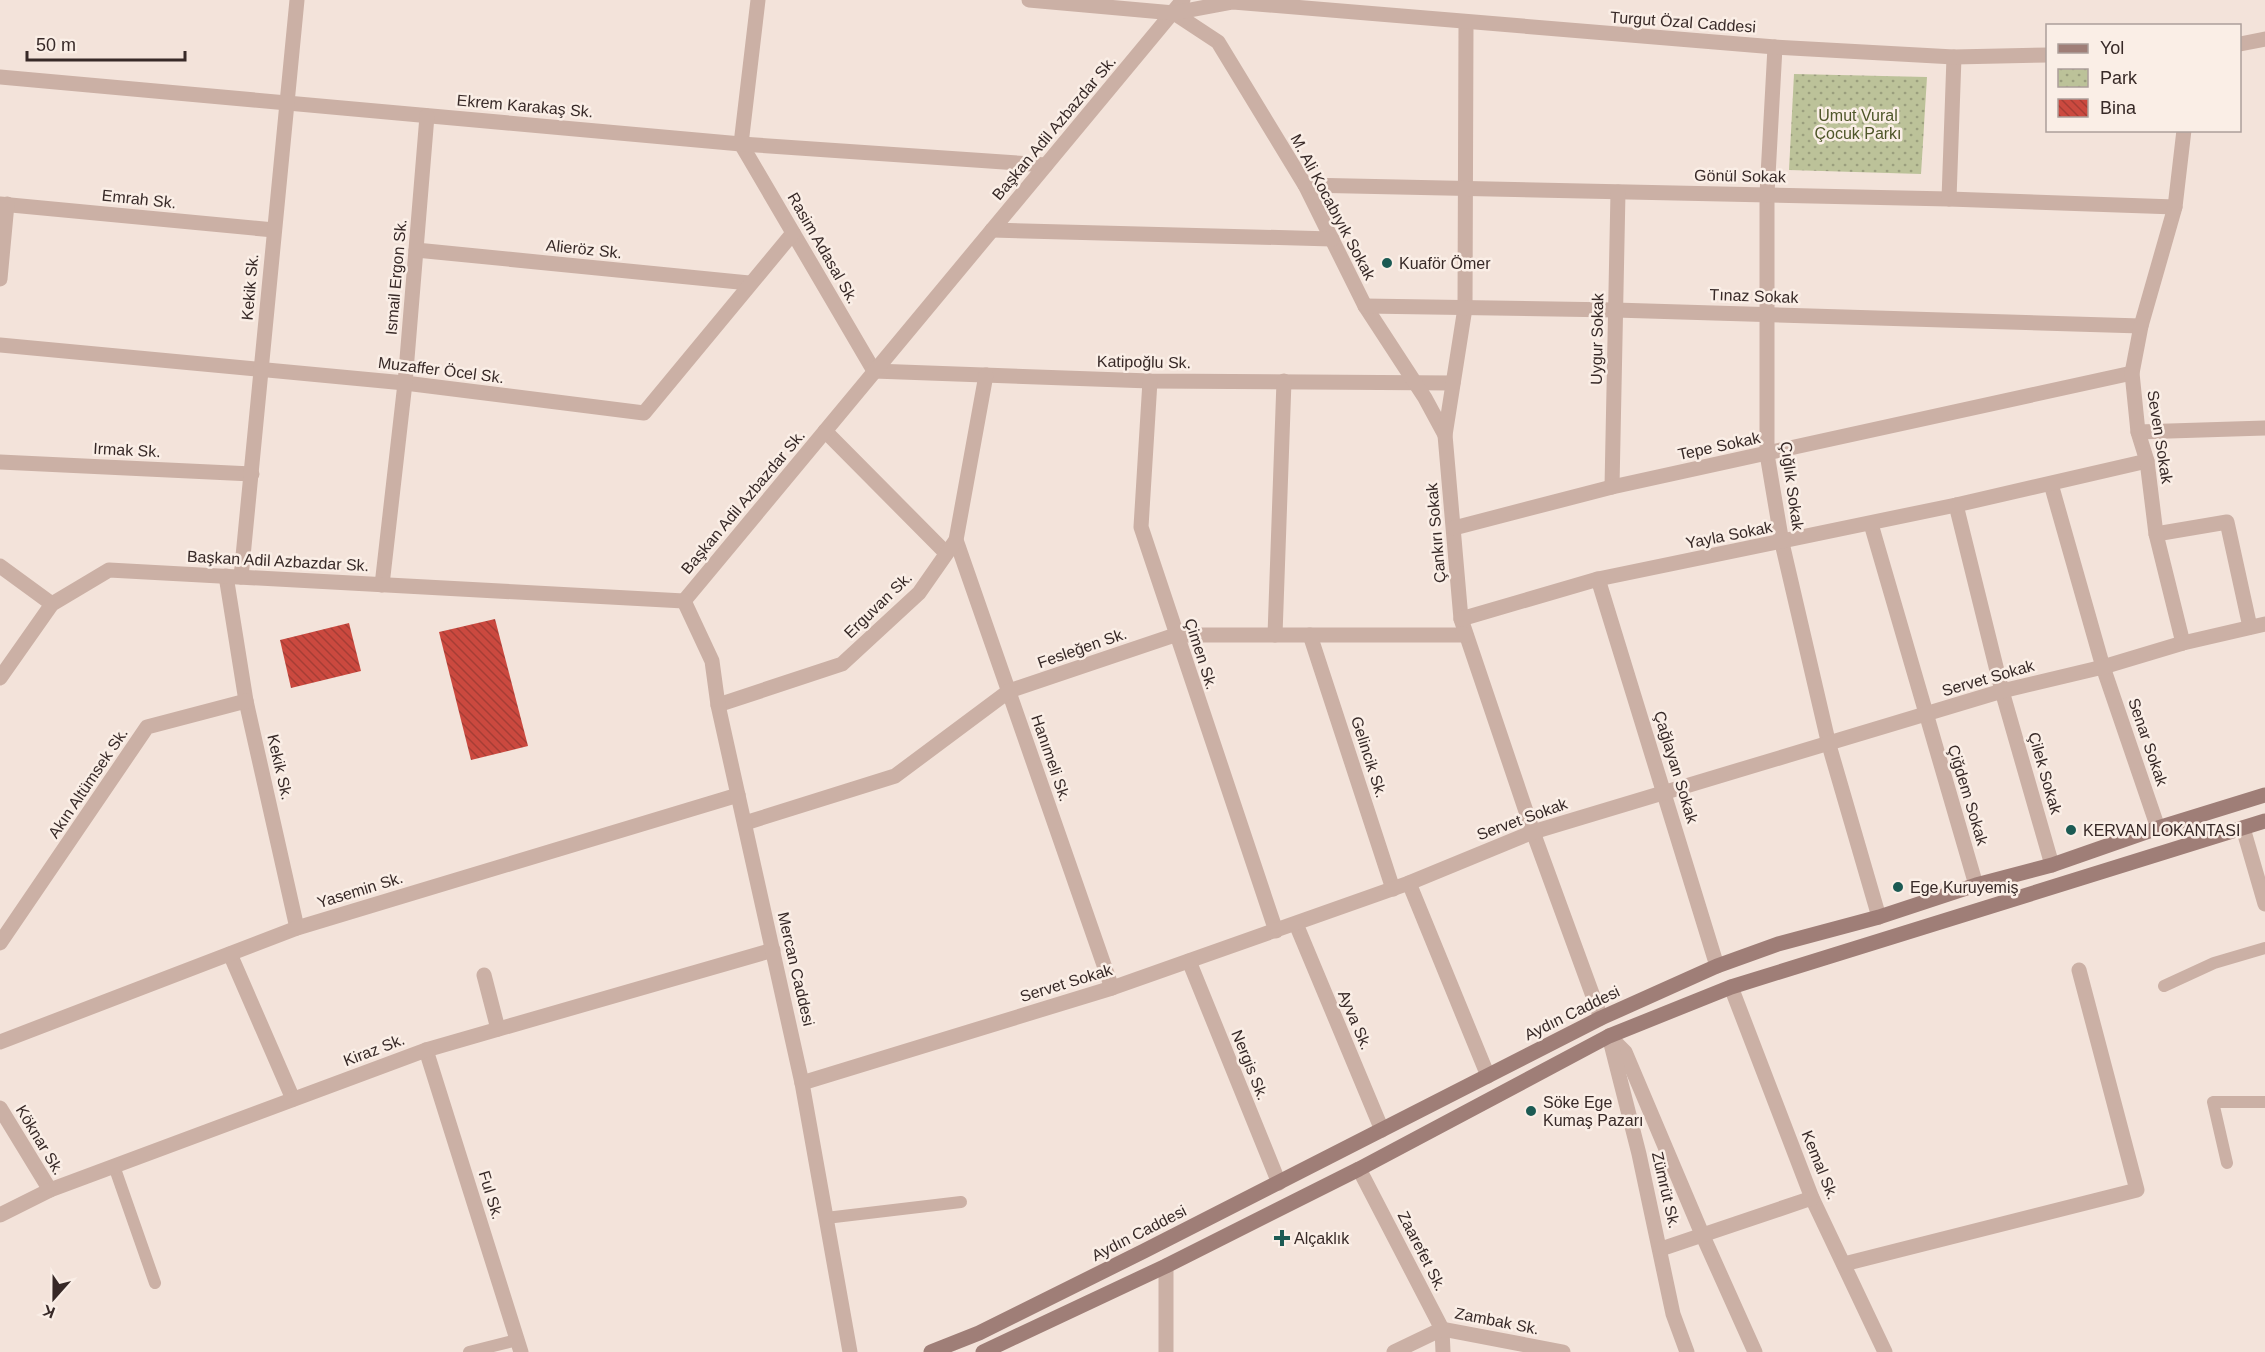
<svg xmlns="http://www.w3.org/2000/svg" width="2265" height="1352" font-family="Helvetica,sans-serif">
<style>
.park{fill:url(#park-dots)}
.building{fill:url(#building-back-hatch)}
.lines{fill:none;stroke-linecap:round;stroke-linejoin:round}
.service{stroke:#cbb0a5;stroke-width:12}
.minor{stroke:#cbb0a5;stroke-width:15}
.tertiary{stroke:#cbb0a5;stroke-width:15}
.secondary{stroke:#9f7e77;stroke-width:15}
.poi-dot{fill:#1b5a53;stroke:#faeee6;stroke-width:2}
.labels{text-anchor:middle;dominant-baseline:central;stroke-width:5;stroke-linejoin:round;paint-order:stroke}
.street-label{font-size:16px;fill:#372927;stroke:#faeee6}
.park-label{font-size:16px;fill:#4e5629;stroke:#faeee6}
.poi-label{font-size:16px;fill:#372927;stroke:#faeee6;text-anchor:start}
</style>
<defs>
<pattern id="park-dots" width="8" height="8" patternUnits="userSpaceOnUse" patternTransform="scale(1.5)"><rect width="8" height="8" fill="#bcc299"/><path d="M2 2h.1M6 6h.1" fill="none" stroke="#9a9e7d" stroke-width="1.8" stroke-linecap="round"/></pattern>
<pattern id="building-back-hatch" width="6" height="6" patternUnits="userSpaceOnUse" patternTransform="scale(1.5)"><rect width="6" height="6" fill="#cb493f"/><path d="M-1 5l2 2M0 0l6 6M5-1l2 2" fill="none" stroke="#a63d35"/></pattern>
</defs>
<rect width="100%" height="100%" fill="#f3e3da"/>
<path class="park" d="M1794 74 1927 77 1921 174 1789 170Z"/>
<g class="building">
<path d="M495 619 528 746 471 760 439 632Z"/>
<path d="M349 623 361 671 291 688 280 640Z"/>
</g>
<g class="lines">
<g class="service">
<path d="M2164 986 2214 963 2265 948"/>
<path d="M2227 1163 2213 1102H2265"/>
<path d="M114 1166 155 1283"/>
<path d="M826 1218 961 1202"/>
<path d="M469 1352 517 1340"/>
</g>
<g class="minor">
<path d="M758 0 741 144 874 371 1150 381 1453 383"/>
<path d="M1174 13 1218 42 1305 185 1365 306 1425 398 1445 435"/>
<path d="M1466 23 1465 308 1445 435 1461 619 1533 832 1601 1018"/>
<path d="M1775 47 1767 194V454L1782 543 1829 745 1879 917"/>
<path d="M0 77 741 144 1046 165"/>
<path d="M1305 185 1949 199 2175 207"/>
<path d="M1949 199 1954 57"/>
<path d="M0 204 274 230"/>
<path d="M992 230 1332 239"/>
<path d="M416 250 749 283"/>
<path d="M0 279 7 204"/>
<path d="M1365 306 1615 310 2141 326"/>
<path d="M0 345 405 383 644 413 793 233"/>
<path d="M1150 381 1141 527 1276 931"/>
<path d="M825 431 946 553"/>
<path d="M2138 432 2265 428"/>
<path d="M0 462 252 474"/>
<path d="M2051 484 2103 667 2158 828"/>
<path d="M1612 487 1618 192"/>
<path d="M1956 505 2002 691 2052 865"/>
<path d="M1871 524 1976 885"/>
<path d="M1454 528 1612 487 2132 373"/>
<path d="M2156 534 2227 522 2250 627"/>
<path d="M956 540 1112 988"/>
<path d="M0 566 52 604"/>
<path d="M226 576 246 701 297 928"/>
<path d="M241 577 297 0"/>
<path d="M1598 579 1717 966"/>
<path d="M382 585 405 383 427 116"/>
<path d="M1461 619 1598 579 1956 505 2147 461"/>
<path d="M1275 635 1284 381"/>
<path d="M1310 635 1393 889"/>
<path d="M2183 643 2156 534 2147 461 2138 432 2132 373 2141 326 2175 207 2184 130"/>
<path d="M0 678 52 604 109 570 684 601 1183 0"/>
<path d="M718 705 842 664 919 593 956 540 986 375"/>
<path d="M745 823 895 776 1009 691 1175 635H1466"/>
<path d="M1409 883 1488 1076"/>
<path d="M1296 924 1382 1130"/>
<path d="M0 943 147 727 246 701"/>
<path d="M230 954 293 1099"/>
<path d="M1189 961 1279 1183"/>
<path d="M484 975 498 1029"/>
<path d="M1731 987 1812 1198 1885 1352"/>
<path d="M1609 1036 1625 1052 1702 1234 1755 1352"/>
<path d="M1609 1036 1639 1154 1673 1314 1687 1352"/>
<path d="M0 1042 297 928 738 795"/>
<path d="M426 1050 521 1352"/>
<path d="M802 1083 1112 988 1409 883 1533 832 2002 691 2103 667 2183 643 2265 624"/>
<path d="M0 1108 50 1190"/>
<path d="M1359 1169 1442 1329 1443 1352"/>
<path d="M0 1215 50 1190 426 1050 773 950"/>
<path d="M1661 1249 1812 1198"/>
<path d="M1844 1264 2137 1190 2079 970"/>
<path d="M1166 1266V1352"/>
<path d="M1394 1352 1442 1329 1563 1352"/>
</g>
<g class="tertiary">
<path d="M1029 0 1174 13 1233 2 1775 47 1954 57 2048 55"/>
<path d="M2240 44 2265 39"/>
<path d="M684 601 712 661 718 705 802 1083 850 1352"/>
<path d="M2243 828 2265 904"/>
</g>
<g class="secondary">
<path d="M931 1352 979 1333 1144 1251 1601 1018 1717 966 1778 944 1879 917 1976 885 2052 865 2158 828 2265 795"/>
<path d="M983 1352 1166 1266 1359 1169 1609 1036 1731 987 2265 821"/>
</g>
</g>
<g class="poi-dot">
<circle cx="1387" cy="263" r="6"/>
<circle cx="2071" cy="830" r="6"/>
<circle cx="1898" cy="887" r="6"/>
<circle cx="1531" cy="1111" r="6"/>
<path d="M1279 1229h6v6h6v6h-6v6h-6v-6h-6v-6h6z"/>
</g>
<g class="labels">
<g class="street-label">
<text transform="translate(1683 22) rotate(4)">Turgut Özal Caddesi</text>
<text transform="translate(525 106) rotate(5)">Ekrem Karakaş Sk.</text>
<text transform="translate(1054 128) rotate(-50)">Başkan Adil Azbazdar Sk.</text>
<text transform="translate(1740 176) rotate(1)">Gönül Sokak</text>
<text transform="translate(139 199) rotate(6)">Emrah Sk.</text>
<text transform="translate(1333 207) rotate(62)">M. Ali Kocabıyık Sokak</text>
<text transform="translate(823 248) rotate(60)">Rasim Adasal Sk.</text>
<text transform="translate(584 249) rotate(6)">Alieröz Sk.</text>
<text transform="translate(396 277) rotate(-85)">Ismail Ergon Sk.</text>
<text transform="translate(250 287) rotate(-85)">Kekik Sk.</text>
<text transform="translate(1754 296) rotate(2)">Tınaz Sokak</text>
<text transform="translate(1597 339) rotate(-89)">Uygur Sokak</text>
<text transform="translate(1144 362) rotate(1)">Katipoğlu Sk.</text>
<text transform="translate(441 370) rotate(7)">Muzaffer Öcel Sk.</text>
<text transform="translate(2160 437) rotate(81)">Seven Sokak</text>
<text transform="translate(1719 446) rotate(-12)">Tepe Sokak</text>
<text transform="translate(127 450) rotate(3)">Irmak Sk.</text>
<text transform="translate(1792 486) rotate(82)">Çığlık Sokak</text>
<text transform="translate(743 502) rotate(-50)">Başkan Adil Azbazdar Sk.</text>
<text transform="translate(1436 533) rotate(-95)">Çankırı Sokak</text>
<text transform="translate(1729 535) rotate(-11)">Yayla Sokak</text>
<text transform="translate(278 561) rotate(3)">Başkan Adil Azbazdar Sk.</text>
<text transform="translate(878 605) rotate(-44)">Erguvan Sk.</text>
<text transform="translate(1082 648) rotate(-19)">Fesleğen Sk.</text>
<text transform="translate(1201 654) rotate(72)">Çimen Sk.</text>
<text transform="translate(1988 678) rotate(-16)">Servet Sokak</text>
<text transform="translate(2148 742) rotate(71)">Senar Sokak</text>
<text transform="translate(1369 757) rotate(72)">Gelincik Sk.</text>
<text transform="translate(1051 758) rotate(71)">Hanımeli Sk.</text>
<text transform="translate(280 767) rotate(77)">Kekik Sk.</text>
<text transform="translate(1676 767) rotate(73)">Çağlayan Sokak</text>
<text transform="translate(2045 773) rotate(74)">Çilek Sokak</text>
<text transform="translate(88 783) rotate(-56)">Akın Altümsek Sk.</text>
<text transform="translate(1968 795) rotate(73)">Çiğdem Sokak</text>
<text transform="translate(1522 819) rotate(-20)">Servet Sokak</text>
<text transform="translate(360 890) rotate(-17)">Yasemin Sk.</text>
<text transform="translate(796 969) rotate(77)">Mercan Caddesi</text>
<text transform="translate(1066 983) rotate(-17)">Servet Sokak</text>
<text transform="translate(1572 1013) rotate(-26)">Aydın Caddesi</text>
<text transform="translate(1355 1020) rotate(67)">Ayva Sk.</text>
<text transform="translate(374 1050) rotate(-21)">Kiraz Sk.</text>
<text transform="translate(1250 1065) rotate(68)">Nergis Sk.</text>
<text transform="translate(40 1140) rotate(59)">Köknar Sk.</text>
<text transform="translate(1820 1165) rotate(68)">Kemal Sk.</text>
<text transform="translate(1666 1190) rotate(77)">Zümrüt Sk.</text>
<text transform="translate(491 1195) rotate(73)">Ful Sk.</text>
<text transform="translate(1139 1233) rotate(-27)">Aydın Caddesi</text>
<text transform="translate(1422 1251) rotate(63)">Zaarefet Sk.</text>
<text transform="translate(1497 1321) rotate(11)">Zambak Sk.</text>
</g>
<g class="park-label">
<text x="1858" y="115">Umut Vural<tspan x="1858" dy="18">Çocuk Parkı</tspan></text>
</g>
<g class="poi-label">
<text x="1399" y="263">Kuaför Ömer</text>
<text x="2083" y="830">KERVAN LOKANTASI</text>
<text x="1910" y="887">Ege Kuruyemiş</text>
<text x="1543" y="1102">Söke Ege<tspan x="1543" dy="18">Kumaş Pazarı</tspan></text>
<text x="1294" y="1238">Alçaklık</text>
</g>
</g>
<rect x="2046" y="24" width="195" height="108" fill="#faeee6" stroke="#ac9f9a" stroke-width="1.5"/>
<rect x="2058" y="44" width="30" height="9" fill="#9f7e77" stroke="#ac9f9a" stroke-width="1.5"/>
<text x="2100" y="54" font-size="18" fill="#372927">Yol</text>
<rect x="2058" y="69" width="30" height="18" fill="url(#park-dots)" stroke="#ac9f9a" stroke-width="1.5"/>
<text x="2100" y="84" font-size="18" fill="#372927">Park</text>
<rect x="2058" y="99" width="30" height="18" fill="url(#building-back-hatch)" stroke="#ac9f9a" stroke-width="1.5"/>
<text x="2100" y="114" font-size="18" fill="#372927">Bina</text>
<g transform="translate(54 1298) rotate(201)" stroke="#faeee6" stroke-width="4.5" paint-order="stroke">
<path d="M0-4.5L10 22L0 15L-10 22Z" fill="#372927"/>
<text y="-9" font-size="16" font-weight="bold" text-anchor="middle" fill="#372927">K</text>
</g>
<path d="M27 51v9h158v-9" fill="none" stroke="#372927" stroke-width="3"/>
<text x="36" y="51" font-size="18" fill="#372927" stroke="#faeee6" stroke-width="4.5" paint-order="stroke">50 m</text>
</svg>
